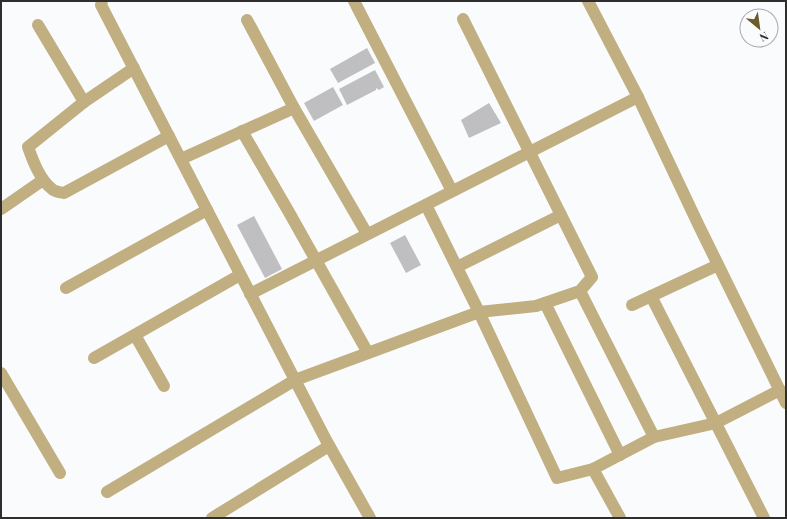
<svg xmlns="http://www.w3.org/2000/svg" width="787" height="519" font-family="'Playfair Display',serif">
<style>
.building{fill:#bfbfc2}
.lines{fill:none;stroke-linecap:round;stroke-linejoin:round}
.minor{stroke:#c1af81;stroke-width:12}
</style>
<rect width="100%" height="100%" fill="#f9fbfd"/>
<g class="building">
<path d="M367 48 375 63 338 83 330 69Z"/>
<path d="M375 70 384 87 379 90 376 88V90L347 105 339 89Z"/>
<path d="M333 87 343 105 314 121 304 103Z"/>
<path d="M489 103 501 123 469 138 461 120Z"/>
<path d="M254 216 282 269 265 278 237 225Z"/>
<path d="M405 235 421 265 406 273 390 243Z"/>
</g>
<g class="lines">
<g class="minor">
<path d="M102 1 101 5 326 440 370 518"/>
<path d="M354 1 452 191"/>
<path d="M588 1 638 97 699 226 786 403"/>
<path d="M247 20 294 108 367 234"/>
<path d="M38 25 84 102 28 147C33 161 40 180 52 189 55 192 60 192 64 193L169 136"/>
<path d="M84 102 134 68"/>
<path d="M242 131 290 214 368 353"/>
<path d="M181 159 294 108"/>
<path d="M426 205 479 312 557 478 593 469 654 437 580 291"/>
<path d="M1 209 43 180"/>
<path d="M457 267 561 215"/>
<path d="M66 288 207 210"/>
<path d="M250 294 638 97"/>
<path d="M651 296 764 518"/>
<path d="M545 303 620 455"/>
<path d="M632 305 718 265"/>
<path d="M135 335 164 386"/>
<path d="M94 358 240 275"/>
<path d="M1 373 60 473"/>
<path d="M654 437 716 423 780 390"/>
<path d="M593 469 620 518"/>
<path d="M107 492 295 380 479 312 536 306 580 291 592 277 463 19"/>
<path d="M212 518 329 446"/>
</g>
</g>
<rect width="787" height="519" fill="none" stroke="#2e2e2f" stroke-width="4"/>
<g transform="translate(759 28) rotate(151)"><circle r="19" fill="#f9fbfd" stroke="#a8a9ab"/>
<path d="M0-3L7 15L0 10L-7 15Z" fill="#6b5c29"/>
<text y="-6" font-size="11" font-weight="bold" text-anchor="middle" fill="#2e2e2f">N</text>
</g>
</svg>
